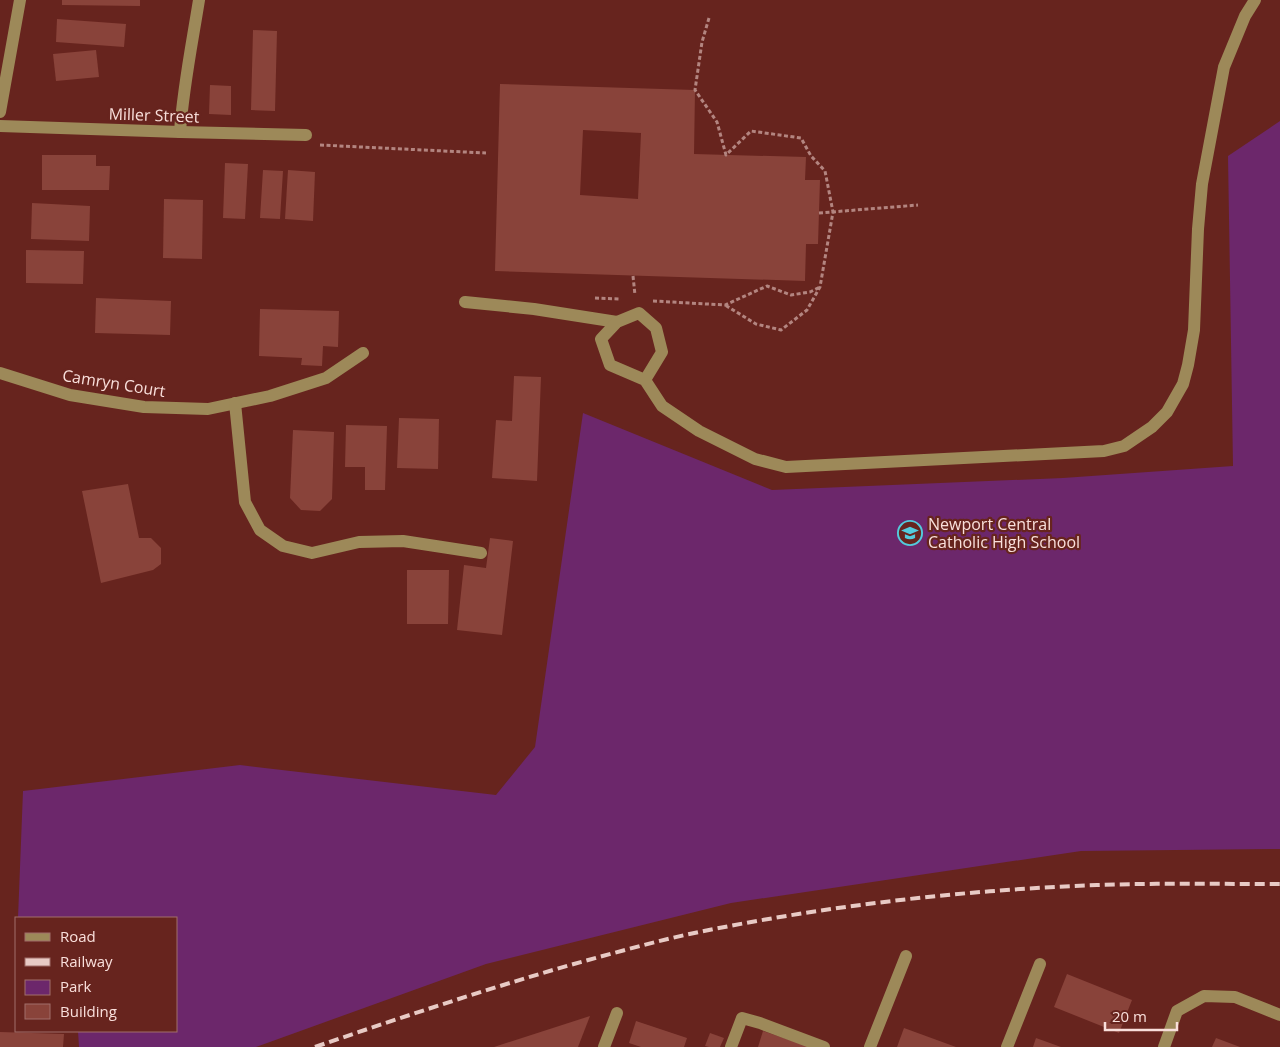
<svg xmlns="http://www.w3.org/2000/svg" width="1280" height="1047" font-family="'Open Sans',sans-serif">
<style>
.green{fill:#6c276b}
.building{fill:#89433a;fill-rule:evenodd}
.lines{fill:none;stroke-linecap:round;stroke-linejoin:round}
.path{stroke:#b38580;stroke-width:3;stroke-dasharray:4 2.5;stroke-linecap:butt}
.minor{stroke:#9d8959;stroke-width:12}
.rail{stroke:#e8cac5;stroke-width:4;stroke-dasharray:10 5;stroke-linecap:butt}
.labels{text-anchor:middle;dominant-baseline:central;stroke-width:4.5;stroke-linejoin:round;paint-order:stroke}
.street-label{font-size:16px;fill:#f9dfdb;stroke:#67241e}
.poi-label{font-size:16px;fill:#f9dfdb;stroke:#67241e;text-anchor:start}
</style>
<rect width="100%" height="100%" fill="#67241e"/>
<path class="green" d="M1280 121V849L1081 851 731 903 486 964 256 1047H79L78 1031H176V918H18L23 791 240 765 496 795 535 747 583 413 772 490 1063 478 1233 466 1228 156Z"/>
<g class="building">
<path d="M62 0H140V6L62 5Z"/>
<path d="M57 19 126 24 124 47 56 42Z"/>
<path d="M253 30 277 31 275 111 251 110Z"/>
<path d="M96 50 99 77 56 81 53 54Z"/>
<path d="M500 84 695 90 694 154 806 157 805 180H820L818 244H806L805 281 495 271ZM583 130 641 133 638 199 580 195Z"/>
<path d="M210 85 231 86V115L209 114Z"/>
<path d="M42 155H96V166H110L109 190H42Z"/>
<path d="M225 163 248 164 245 219 223 218Z"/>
<path d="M263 170 283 171 280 219 260 218Z"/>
<path d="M288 170 315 172 313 221 285 219Z"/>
<path d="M164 199 203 200 202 259 163 258Z"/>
<path d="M32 203 90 206 89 241 31 239Z"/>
<path d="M26 250 84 251 83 284 26 283Z"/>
<path d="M96 298 171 301 170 335 95 333Z"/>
<path d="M260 309 339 311 338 347 323 346 322 366 301 365 302 358 259 356Z"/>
<path d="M514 376 541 377 537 481 492 478 496 420 512 421Z"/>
<path d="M399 418 439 419 438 469 397 468Z"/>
<path d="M346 425 387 426 385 490H365V467H345Z"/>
<path d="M293 430 334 432 332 499 320 511 301 510 290 498Z"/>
<path d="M128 484 139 538H151L161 548V564L153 570 101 583 82 491Z"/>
<path d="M490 538 513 541 502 635 457 630 464 565 486 568Z"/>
<path d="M407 570H449L448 624H407Z"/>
<path d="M1067 974 1132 1000 1119 1033 1054 1007Z"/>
<path d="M590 1016 578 1047H494Z"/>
<path d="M636 1021 687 1038 684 1047H641L629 1043Z"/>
<path d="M904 1028 956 1047H897Z"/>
<path d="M763 1031 810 1047H758Z"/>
<path d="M0 1032 64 1034 63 1047H0Z"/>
<path d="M710 1033 724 1038 720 1047H709L705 1046Z"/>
<path d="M1036 1038 1061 1047H1033Z"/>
<path d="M1216 1038 1240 1047H1212Z"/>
</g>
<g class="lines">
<g class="path">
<path d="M709 18 702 42 695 90 717 122 726 155 751 131 801 138 811 156 825 171 833 212 820 287 807 310 781 330 756 324 725 305"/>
<path d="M320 145 486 153"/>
<path d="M819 213 918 205"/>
<path d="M633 276 635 295"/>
<path d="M595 298 621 299"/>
<path d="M653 301 725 305 767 286 791 295 810 292 820 287"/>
</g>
<g class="minor">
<path d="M0 112 20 0"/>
<path d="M0 126 180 132 306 135"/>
<path d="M180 132C183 88 192 44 199 0"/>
<path d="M465 302 534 309 617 322"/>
<path d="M0 373 70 395 144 407 208 409 270 396 326 378 363 353"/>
<path d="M645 380 662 352 656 328 639 313 617 322 601 339 610 365 645 380 662 406 699 431 755 459 786 467 1104 451 1124 446 1152 427 1167 412 1183 384 1188 365 1194 330 1198 229 1202 184 1224 67 1245 16 1255 0"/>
<path d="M235 403 245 502 260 530 283 546 312 553 359 542 403 541 481 553"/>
<path d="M604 1047 617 1013"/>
<path d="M731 1047 742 1018 760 1023 824 1047"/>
<path d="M870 1047 906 956"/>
<path d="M1007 1047 1040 964"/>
<path d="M1164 1047 1177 1011 1204 996 1235 997 1280 1015"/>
</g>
<path class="rail" d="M315 1047C399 1018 484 990 570 965 614 953 659 940 704 931 833 905 965 890 1097 885 1158 883 1219 884 1280 884"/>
</g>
<defs>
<symbol id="school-ring" viewBox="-11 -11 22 22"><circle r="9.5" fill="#67241e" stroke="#53cbdc" stroke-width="1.5"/><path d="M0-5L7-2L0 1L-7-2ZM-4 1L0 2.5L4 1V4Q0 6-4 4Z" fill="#53cbdc"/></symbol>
</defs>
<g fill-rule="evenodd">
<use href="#school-ring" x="896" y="519" width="28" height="28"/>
</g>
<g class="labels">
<g class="street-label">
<text transform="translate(154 115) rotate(2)">Miller Street</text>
<text transform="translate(114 383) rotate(9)">Camryn Court</text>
</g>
<g class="poi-label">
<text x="928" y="524">Newport Central<tspan x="928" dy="18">Catholic High School</tspan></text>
</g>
</g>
<rect x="15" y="917" width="162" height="115" fill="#67241e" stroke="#a16f6a"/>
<rect x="25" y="933" width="25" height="8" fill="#9d8959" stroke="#a16f6a"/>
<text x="60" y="942" font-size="15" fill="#f9dfdb">Road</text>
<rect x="25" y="958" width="25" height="8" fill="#e8cac5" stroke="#a16f6a"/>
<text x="60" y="967" font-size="15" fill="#f9dfdb">Railway</text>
<rect x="25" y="980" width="25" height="15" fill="#6c276b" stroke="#a16f6a"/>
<text x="60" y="992" font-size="15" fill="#f9dfdb">Park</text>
<rect x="25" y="1004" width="25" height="15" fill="#89433a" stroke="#a16f6a"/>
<text x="60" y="1017" font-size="15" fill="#f9dfdb">Building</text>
<path d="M1105 1022v8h72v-8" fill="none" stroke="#f9dfdb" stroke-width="2.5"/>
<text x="1112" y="1022" font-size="15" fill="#f9dfdb" stroke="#67241e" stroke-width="4" paint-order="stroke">20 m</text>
</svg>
